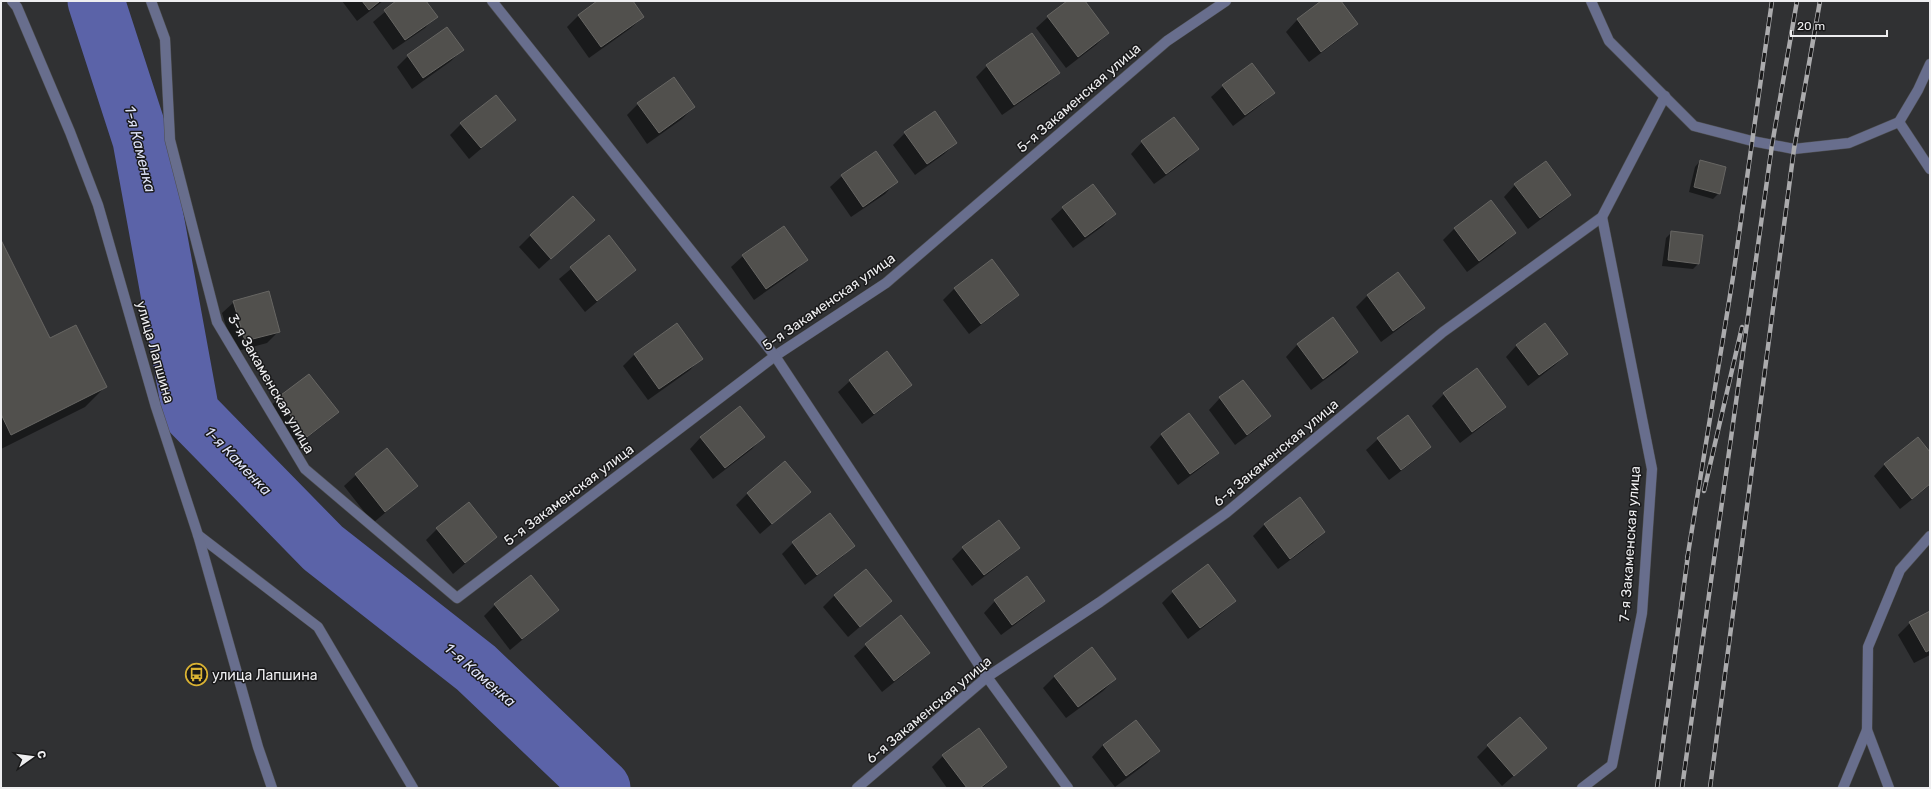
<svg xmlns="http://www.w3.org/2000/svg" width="1931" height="789" font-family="Rubik,sans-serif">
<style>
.shadow{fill:#0007}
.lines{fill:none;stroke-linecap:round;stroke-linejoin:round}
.river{stroke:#5b63a8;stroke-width:57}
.building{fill:#51504d;stroke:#676663}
.service-casing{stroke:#4e4f51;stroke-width:11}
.minor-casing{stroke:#4e4f51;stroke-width:11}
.tertiary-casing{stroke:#4e4f51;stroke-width:11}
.service{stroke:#686e8d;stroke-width:10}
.minor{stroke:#686e8d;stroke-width:10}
.tertiary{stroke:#686e8d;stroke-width:10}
.rail-casing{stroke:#ababad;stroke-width:4.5}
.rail{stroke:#19191a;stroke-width:3;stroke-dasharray:9;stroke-linecap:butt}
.labels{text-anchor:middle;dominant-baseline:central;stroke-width:3;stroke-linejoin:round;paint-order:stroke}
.street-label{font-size:14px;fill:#eeeef0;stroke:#19191a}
.poi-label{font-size:14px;fill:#eeeef0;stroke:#19191a;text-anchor:start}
.water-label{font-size:15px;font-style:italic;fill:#dfe3f7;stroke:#19191a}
</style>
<rect width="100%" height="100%" fill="#303133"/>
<g class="shadow">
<path d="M342 1H383L357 21Z"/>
<path d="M398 1H425L436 16 425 28 393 50 373 22Z"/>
<path d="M599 1H632L643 17 631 28 589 58 567 27 579 15Z"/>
<path d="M1069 1H1084L1108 33 1096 45 1066 68 1036 28 1048 17Z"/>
<path d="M1323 1H1339L1356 24 1345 35 1309 62 1286 32 1297 20Z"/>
<path d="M462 50 451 61 412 89 397 67 408 56Z"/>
<path d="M987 66 1058 72 1047 84 1002 115 976 77Z"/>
<path d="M1223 86 1273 93 1262 104 1233 126 1211 97Z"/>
<path d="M638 104 694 107 682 119 647 144 627 115Z"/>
<path d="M935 112 956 143 944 154 915 175 893 145 905 133Z"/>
<path d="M515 120 469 159 450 135 461 124Z"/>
<path d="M1142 142 1197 149 1186 161 1154 184 1131 154Z"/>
<path d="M1700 161 1719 193 1713 199 1689 192 1695 167Z"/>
<path d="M842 176 896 182 885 194 851 217 830 187Z"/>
<path d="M1515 185 1569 195 1558 206 1528 229 1504 197Z"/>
<path d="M1063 208 1114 214 1103 226 1073 248 1051 219Z"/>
<path d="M593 220 539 269 519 247 531 235Z"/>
<path d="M1455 228 1515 233 1503 245 1467 272 1443 240Z"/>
<path d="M1672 232 1698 264 1693 269 1662 266 1666 238Z"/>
<path d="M609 237 635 270 585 312 559 279Z"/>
<path d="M1 242 49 339 106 386 85 407 1 449Z"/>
<path d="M743 256 806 260 795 271 754 300 731 267Z"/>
<path d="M992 260 1018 295 1006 306 969 334 943 300 954 289Z"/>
<path d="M1398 273 1423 308 1412 319 1381 342 1356 307 1367 296Z"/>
<path d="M234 302 279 331 267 343 234 352 222 313Z"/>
<path d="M1332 319 1357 352 1346 364 1311 390 1286 357 1297 345Z"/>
<path d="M1517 345 1567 354 1555 365 1528 386 1506 357Z"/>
<path d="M635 354 701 358 690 370 648 400 623 366Z"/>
<path d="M1477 369 1505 407 1493 418 1460 443 1432 406 1444 394Z"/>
<path d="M309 375 338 412 326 423 295 447 266 410 278 399Z"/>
<path d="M850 381 911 385 899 396 862 424 838 392Z"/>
<path d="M1220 398 1269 416 1258 428 1235 445 1209 410Z"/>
<path d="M1189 415 1218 453 1206 464 1178 485 1150 447 1161 435Z"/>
<path d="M701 437H763L752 449 713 479 690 449Z"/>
<path d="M1378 439 1429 447 1418 458 1389 480 1366 450Z"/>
<path d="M1930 454V485L1900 509 1874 476 1885 464Z"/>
<path d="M356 475 417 486 373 523 344 486Z"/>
<path d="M809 492 760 534 736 505 748 493Z"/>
<path d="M1299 498 1324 532 1313 543 1278 569 1253 536 1264 525Z"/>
<path d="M437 529 496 537 453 574 426 540Z"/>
<path d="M793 543 853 546 842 557 805 585 782 554Z"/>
<path d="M963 548H1019L1007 559 972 586 952 559Z"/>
<path d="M1173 592 1234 601 1223 612 1188 639 1162 603Z"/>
<path d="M835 595 890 601 848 637 823 607Z"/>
<path d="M995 601H1044L1032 612 1001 635 984 613Z"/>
<path d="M495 605 558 610 510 650 484 616Z"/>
<path d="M1930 612V655L1914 663 1898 635 1910 623Z"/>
<path d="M866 645 929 653 917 664 882 692 854 656Z"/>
<path d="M1055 676 1115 679 1103 691 1066 718 1043 688Z"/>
<path d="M1103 745 1158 751 1147 763 1115 787 1092 757Z"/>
<path d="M1488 746 1545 748 1502 786 1477 757Z"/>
<path d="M943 756 1006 767 982 788H947L932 767Z"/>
</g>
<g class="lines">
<path class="river" d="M96 1 141 140 191 413 323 548 476 668 602 788"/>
</g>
<g class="building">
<path d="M362 1H380L369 10Z"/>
<path d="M396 1H426L438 17 405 40 384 10Z"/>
<path d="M597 1H633L644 17 601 47 578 15Z"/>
<path d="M1067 1H1085L1109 33 1078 57 1047 16Z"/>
<path d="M1321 1H1341L1358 24 1321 52 1297 19Z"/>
<path d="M447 27 464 50 423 78 407 55Z"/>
<path d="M1032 33 1060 73 1014 105 986 65Z"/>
<path d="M1252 63 1275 93 1245 115 1222 85Z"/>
<path d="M674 77 695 107 659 133 637 103Z"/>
<path d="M496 95 516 120 481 148 460 123Z"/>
<path d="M935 111 957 143 927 164 904 132Z"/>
<path d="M1174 117 1199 149 1166 174 1141 141Z"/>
<path d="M876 151 898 182 863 207 841 175Z"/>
<path d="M1700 160 1726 167 1720 194 1694 187Z"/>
<path d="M1546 161 1571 195 1540 218 1514 184Z"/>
<path d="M1093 184 1116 214 1085 237 1062 207Z"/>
<path d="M573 196 595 220 551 259 530 235Z"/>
<path d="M1491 200 1516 233 1479 261 1454 228Z"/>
<path d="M784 226 808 260 766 289 742 255Z"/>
<path d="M1671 231 1703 235 1699 264 1668 260Z"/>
<path d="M609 235 636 270 597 301 570 267Z"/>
<path d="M1 240 50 338 76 325 107 387 11 435 1 414Z"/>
<path d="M992 259 1019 295 981 324 954 288Z"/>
<path d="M1398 272 1425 308 1393 331 1367 295Z"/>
<path d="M269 291 280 332 245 341 233 301Z"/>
<path d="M1333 317 1358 352 1323 379 1297 344Z"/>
<path d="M677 323 703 359 659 389 634 354Z"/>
<path d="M1545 323 1568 354 1539 375 1516 345Z"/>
<path d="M887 351 912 385 874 414 849 380Z"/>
<path d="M1477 368 1506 407 1472 432 1443 393Z"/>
<path d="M309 374 339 412 307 437 277 398Z"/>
<path d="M1243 380 1271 416 1247 435 1219 397Z"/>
<path d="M740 406 765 437 725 468 700 437Z"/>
<path d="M1189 413 1219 453 1190 474 1161 434Z"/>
<path d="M1408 415 1431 447 1401 470 1377 438Z"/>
<path d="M1918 437 1930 452V484L1912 499 1884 464Z"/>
<path d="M387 448 418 486 385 512 355 474Z"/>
<path d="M785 461 811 492 772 524 747 493Z"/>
<path d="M1300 497 1325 532 1290 559 1264 524Z"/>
<path d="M469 502 497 537 465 563 436 528Z"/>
<path d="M830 513 855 546 817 575 792 542Z"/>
<path d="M999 520 1020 548 984 575 962 547Z"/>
<path d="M1208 564 1236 601 1200 628 1172 591Z"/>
<path d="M866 569 892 601 860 627 834 595Z"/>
<path d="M531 575 559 610 522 639 494 604Z"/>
<path d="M1027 576 1045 601 1012 625 994 600Z"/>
<path d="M1930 611V650L1926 652 1909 622Z"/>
<path d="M901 615 930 653 894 681 865 644Z"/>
<path d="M1092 647 1116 679 1078 707 1054 676Z"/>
<path d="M1520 717 1547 748 1514 776 1487 745Z"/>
<path d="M1136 720 1160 751 1126 776 1103 745Z"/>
<path d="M979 728 1007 767 980 788H967L942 755Z"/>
</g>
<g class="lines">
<defs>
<path id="service" d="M198 535 318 627 413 788"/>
<g id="minor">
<path d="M151 1 165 39 170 140 217 322 305 469 457 598 775 356 886 283 1167 41 1226 1"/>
<path d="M492 1 775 356 987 677 1068 788"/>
<path d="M1899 122 1930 169"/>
<path d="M1867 730 1889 788"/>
<path d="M857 788 987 677 1100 602 1226 513 1443 332 1602 217 1665 96"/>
<path d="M1582 788 1612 765 1642 613 1652 469 1602 217"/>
<path d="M1843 788 1867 730 1868 647 1900 570 1930 536"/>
</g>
<g id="tertiary">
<path d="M12 1 17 7 70 132 98 205 156 407 198 535 258 747 272 788"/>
<path d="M1591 1 1609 41 1694 126 1752 141 1794 149 1849 143 1899 122 1918 90 1930 64"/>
</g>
</defs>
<use href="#service" class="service-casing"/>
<use href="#minor" class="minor-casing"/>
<use href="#tertiary" class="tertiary-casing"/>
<use href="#service" class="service"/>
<use href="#minor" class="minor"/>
<use href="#tertiary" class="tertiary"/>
<defs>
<g id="rail">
<path d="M1704 491 1742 327"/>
<path d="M1687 560 1733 277 1772 1"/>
<path d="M1657 788 1688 555"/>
<path d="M1682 788 1772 145 1797 1"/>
<path d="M1710 788 1794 149 1820 1"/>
</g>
</defs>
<use href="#rail" class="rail-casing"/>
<use href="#rail" class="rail"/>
</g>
<defs>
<symbol id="bus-ring" viewBox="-11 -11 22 22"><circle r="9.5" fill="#19191a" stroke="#dab333" stroke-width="1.5"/><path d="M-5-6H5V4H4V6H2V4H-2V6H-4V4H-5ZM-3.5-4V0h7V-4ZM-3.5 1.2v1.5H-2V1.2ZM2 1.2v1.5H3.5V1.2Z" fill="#dab333"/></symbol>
</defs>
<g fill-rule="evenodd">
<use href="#bus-ring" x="184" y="662" width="25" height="25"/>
</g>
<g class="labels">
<g class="street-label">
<text transform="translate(1079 98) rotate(-41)">5-я Закаменская улица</text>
<text transform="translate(829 302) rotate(-35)">5-я Закаменская улица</text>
<text transform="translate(155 352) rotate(74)">улица Лапшина</text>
<text transform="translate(271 384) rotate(60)">3-я Закаменская улица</text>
<text transform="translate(1276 453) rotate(-40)">6-я Закаменская улица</text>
<text transform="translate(569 495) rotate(-37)">5-я Закаменская улица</text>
<text transform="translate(1630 544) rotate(-86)">7-я Закаменская улица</text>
<text transform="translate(929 710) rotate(-40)">6-я Закаменская улица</text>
</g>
<g class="poi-label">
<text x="212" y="675">улица Лапшина</text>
</g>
<g class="water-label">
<text transform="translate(140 149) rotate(76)">1-я Каменка</text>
<text transform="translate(238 461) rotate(46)">1-я Каменка</text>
<text transform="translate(480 675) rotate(41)">1-я Каменка</text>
</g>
</g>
<rect width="1931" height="789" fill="none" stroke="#eeeef0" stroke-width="4"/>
<g transform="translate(32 757) rotate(76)" stroke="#19191a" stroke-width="3" paint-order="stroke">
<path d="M0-3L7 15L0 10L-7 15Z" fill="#eeeef0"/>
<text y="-6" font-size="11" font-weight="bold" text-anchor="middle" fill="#eeeef0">С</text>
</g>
<path d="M1791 30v6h96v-6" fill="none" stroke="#eeeef0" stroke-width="2"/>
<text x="1797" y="30" font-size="12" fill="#eeeef0" stroke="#19191a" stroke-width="3" paint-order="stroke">20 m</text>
</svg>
